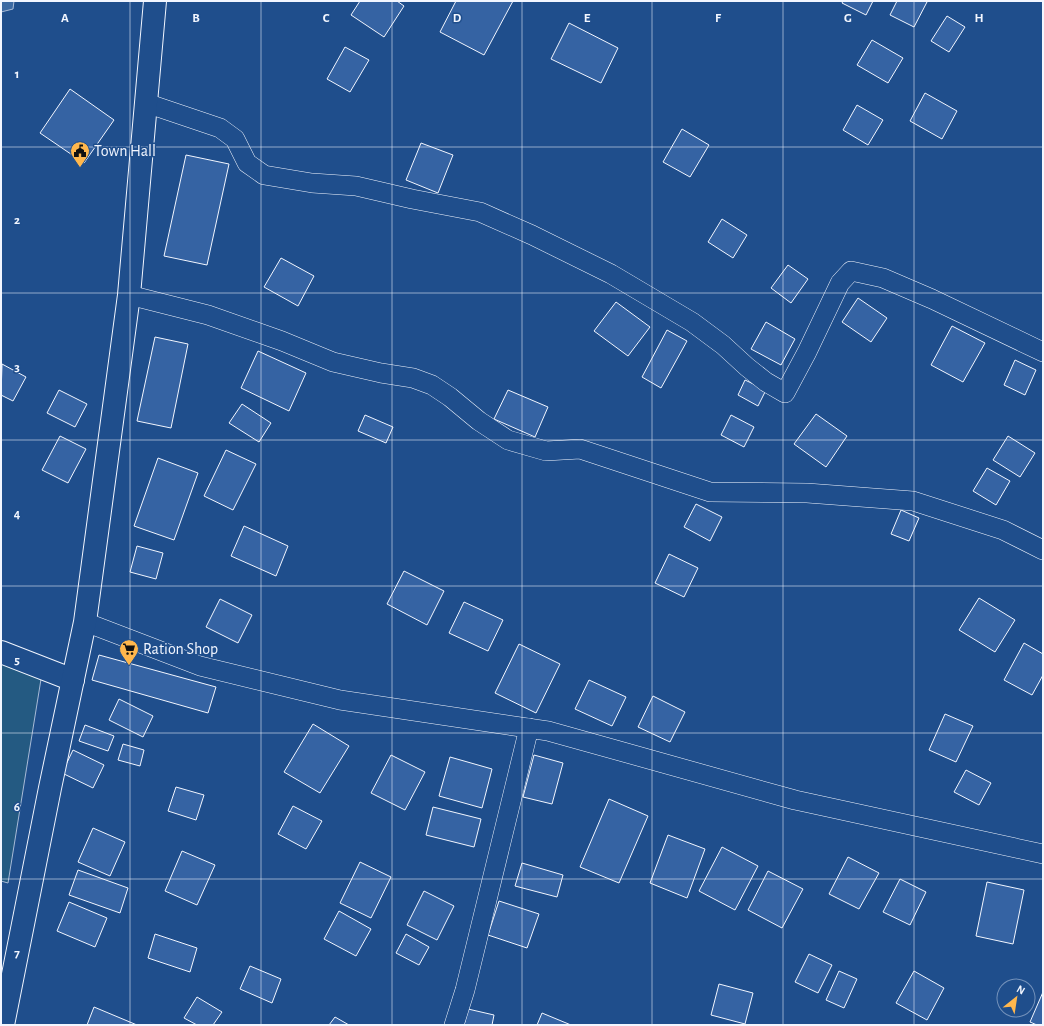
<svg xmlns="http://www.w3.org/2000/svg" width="1044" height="1026" font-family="'Alegreya Sans',sans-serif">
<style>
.green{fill:#245a82;stroke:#a8bbd7}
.water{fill:#3b69a3;stroke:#a8bbd7}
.building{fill:#3563a3;stroke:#f2f6ff}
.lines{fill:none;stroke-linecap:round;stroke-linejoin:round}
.minor-casing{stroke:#f2f6ff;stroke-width:20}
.secondary-casing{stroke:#f2f6ff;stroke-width:24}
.minor{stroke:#1f4e8c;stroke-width:19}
.secondary{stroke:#1f4e8c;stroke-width:22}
.grid{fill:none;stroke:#f2f6ff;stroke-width:1;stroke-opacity:0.55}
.labels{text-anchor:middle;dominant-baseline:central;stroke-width:3;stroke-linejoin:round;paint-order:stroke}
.poi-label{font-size:16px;fill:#f2f6ff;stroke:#1f4e8c;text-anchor:start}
.grid-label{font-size:13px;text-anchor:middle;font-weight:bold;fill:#f2f6ff;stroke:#1f4e8c;stroke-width:3;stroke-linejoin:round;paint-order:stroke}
</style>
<rect width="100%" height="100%" fill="#1f4e8c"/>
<path class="green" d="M1 661 42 673 8 883 1 881Z"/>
<path class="water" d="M1 1H14L13 9 1 12Z"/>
<g class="building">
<path d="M360 1H397L404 6 384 37 351 15Z"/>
<path d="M456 1H513L484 55 440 32Z"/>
<path d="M843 1H873L866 15 842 3Z"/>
<path d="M897 1H925L927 2 914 27 890 15Z"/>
<path d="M947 16 965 27 949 52 931 41Z"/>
<path d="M569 23 618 48 601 83 551 59Z"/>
<path d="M872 40 903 58 888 83 857 65Z"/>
<path d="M345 47 369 60 350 92 327 79Z"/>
<path d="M70 89 114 120 84 163 40 133Z"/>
<path d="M925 93 957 111 942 139 910 121Z"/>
<path d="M857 105 883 120 868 145 843 130Z"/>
<path d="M682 129 709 145 690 177 663 162Z"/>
<path d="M421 143 453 155 438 193 406 180Z"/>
<path d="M186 155 229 164 207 265 164 256Z"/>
<path d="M722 219 747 235 733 258 708 242Z"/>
<path d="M281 258 314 276 298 306 264 287Z"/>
<path d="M788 265 808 279 791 303 771 288Z"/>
<path d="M858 298 887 318 871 342 842 322Z"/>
<path d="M616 302 650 327 628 356 594 331Z"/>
<path d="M766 322 795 339 781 365 751 349Z"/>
<path d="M952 326 985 343 963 382 931 365Z"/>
<path d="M667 330 687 341 661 388 642 377Z"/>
<path d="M155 337 188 344 171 428 137 421Z"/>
<path d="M258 351 306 373 289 411 241 388Z"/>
<path d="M1015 360 1036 370 1025 395 1004 385Z"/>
<path d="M2 364 26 377 13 401 1 395Z"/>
<path d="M745 380 766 390 758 406 738 395Z"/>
<path d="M59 390 87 404 75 427 47 413Z"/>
<path d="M508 390 548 407 535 437 494 419Z"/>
<path d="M242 404 271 423 259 442 229 423Z"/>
<path d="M816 414 847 436 826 467 794 444Z"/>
<path d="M365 415 393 427 386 443 358 431Z"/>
<path d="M731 415 754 427 744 447 721 435Z"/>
<path d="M60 436 86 449 68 483 42 470Z"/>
<path d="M1008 436 1035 453 1020 477 993 460Z"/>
<path d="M226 450 256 464 233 510 204 496Z"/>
<path d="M158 458 198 473 174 540 134 526Z"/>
<path d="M987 468 1010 481 996 505 973 491Z"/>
<path d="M696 504 722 517 710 541 684 527Z"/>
<path d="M901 510 919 518 909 541 891 534Z"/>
<path d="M244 526 288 546 276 576 231 556Z"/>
<path d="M137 546 163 553 156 579 130 572Z"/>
<path d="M669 554 698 568 684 597 655 583Z"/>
<path d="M404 571 444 591 427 625 387 604Z"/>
<path d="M979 598 1015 620 995 652 959 630Z"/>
<path d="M220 599 252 615 238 643 206 627Z"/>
<path d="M464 602 503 620 488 651 449 633Z"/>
<path d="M1024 643 1043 654V675L1032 695 1004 680Z"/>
<path d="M519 644 560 664 536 713 495 693Z"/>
<path d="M99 655 216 687 208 713 92 680Z"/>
<path d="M589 680 626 697 612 726 575 709Z"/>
<path d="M653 696 685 712 670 742 638 727Z"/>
<path d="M119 699 153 716 143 737 109 720Z"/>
<path d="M945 714 973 726 956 762 929 750Z"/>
<path d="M313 724 349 746 320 793 284 772Z"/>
<path d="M85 725 114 736 108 751 79 741Z"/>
<path d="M123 744 144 750 140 766 118 760Z"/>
<path d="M73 750 104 765 93 788 62 773Z"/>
<path d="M391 755 425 772 405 810 371 793Z"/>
<path d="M534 755 563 763 552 804 523 797Z"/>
<path d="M450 757 492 769 482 808 439 796Z"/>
<path d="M966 770 991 783 979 805 954 792Z"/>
<path d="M176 787 204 795 196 820 168 811Z"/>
<path d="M609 799 648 816 619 883 580 867Z"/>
<path d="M293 806 322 821 306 849 278 834Z"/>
<path d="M433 807 481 819 474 847 426 835Z"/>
<path d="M93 828 125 842 110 876 78 862Z"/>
<path d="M668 835 705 849 687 898 650 883Z"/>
<path d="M722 847 758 866 735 910 699 891Z"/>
<path d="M182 851 215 865 197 905 165 891Z"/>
<path d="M848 857 879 873 859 909 829 894Z"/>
<path d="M360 862 391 877 371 918 340 903Z"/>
<path d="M522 863 563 875 557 897 515 886Z"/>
<path d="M78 870 128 888 120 913 69 895Z"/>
<path d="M768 871 803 889 782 928 748 910Z"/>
<path d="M900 879 926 892 910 925 883 912Z"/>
<path d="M987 882 1024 890 1013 944 976 936Z"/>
<path d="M424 891 454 906 437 940 407 925Z"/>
<path d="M499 901 539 914 527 948 488 935Z"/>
<path d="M69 902 107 918 95 947 57 931Z"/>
<path d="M339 911 371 929 356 956 324 939Z"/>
<path d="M155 934 197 948 190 972 148 958Z"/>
<path d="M406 934 429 947 419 965 396 953Z"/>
<path d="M809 954 832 965 818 993 795 982Z"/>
<path d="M250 966 281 979 272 1003 240 989Z"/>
<path d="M839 971 857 979 844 1008 826 1000Z"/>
<path d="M914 971 944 988 927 1020 896 1003Z"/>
<path d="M719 984 753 993 745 1024 711 1015Z"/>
<path d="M1043 992V1025H1037L1030 1022Z"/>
<path d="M197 997 222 1012 213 1025H197L184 1018Z"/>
<path d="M94 1007 137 1025H87Z"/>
<path d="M468 1009 494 1015 492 1025H464Z"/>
<path d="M542 1013 571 1025H537Z"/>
<path d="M335 1017 349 1025H329Z"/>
</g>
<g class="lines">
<defs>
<g id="minor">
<path d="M146 103 220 128 235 139 247 163 264 175 312 183 356 186 412 199 480 212 532 235 611 274 692 322 723 345 747 367 766 382 785 393 807 352 840 283 851 271 883 278 932 299 1043 352"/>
<path d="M129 295 208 315 282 341 333 362 381 373 413 378 432 385 450 397 479 421 508 440 546 451 580 449 710 492 807 493 913 501 1003 530 1043 550"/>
<path d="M85 622 200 666 340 700 548 731 795 800 1043 854"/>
<path d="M454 1025 465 990 529 728"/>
</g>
<g id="secondary">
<path d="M1 652 73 680"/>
<path d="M3 1025 50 788 85 622 129 295 155 1"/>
</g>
</defs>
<use href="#minor" class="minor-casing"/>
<use href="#secondary" class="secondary-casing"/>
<use href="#minor" class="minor"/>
<use href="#secondary" class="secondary"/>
</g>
<path class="grid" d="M130 1V1025M261 1V1025M392 1V1025M522 1V1025M652 1V1025M783 1V1025M914 1V1025M1 147H1043M1 293H1043M1 440H1043M1 586H1043M1 733H1043M1 879H1043"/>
<defs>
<symbol id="civic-pin" viewBox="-11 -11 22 30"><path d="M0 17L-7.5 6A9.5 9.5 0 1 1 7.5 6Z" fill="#ffb74d" stroke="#1f4e8c"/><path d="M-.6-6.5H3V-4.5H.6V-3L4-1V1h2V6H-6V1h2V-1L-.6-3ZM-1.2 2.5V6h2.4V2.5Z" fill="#111"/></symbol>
<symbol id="supermarket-pin" viewBox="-11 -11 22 30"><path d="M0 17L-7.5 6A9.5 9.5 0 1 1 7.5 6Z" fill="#ffb74d" stroke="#1f4e8c"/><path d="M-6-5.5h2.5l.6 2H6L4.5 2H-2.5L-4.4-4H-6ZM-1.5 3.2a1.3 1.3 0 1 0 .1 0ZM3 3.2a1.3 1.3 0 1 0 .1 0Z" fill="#111"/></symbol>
</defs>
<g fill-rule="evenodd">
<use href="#civic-pin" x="69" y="140" width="22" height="30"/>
<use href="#supermarket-pin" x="118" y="638" width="22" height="30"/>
</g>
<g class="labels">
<g class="poi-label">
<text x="94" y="151">Town Hall</text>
<text x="143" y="649">Ration Shop</text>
</g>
</g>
<g class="grid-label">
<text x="65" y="22">A</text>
<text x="196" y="22">B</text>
<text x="326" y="22">C</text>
<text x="457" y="22">D</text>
<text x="587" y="22">E</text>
<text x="718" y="22">F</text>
<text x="848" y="22">G</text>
<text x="979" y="22">H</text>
<text x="17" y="78">1</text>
<text x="17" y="224">2</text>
<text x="17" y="371">3</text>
<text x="17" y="518">4</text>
<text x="17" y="664">5</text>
<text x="17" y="811">6</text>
<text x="17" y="957">7</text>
</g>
<rect width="1044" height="1026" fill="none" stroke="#f2f6ff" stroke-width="4"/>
<g transform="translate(1016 998) rotate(30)"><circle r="19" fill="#1f4e8c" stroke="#7391ba"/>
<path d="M0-3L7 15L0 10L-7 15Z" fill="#ffb74d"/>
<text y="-6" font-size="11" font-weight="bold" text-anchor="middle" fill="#f2f6ff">N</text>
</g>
</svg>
